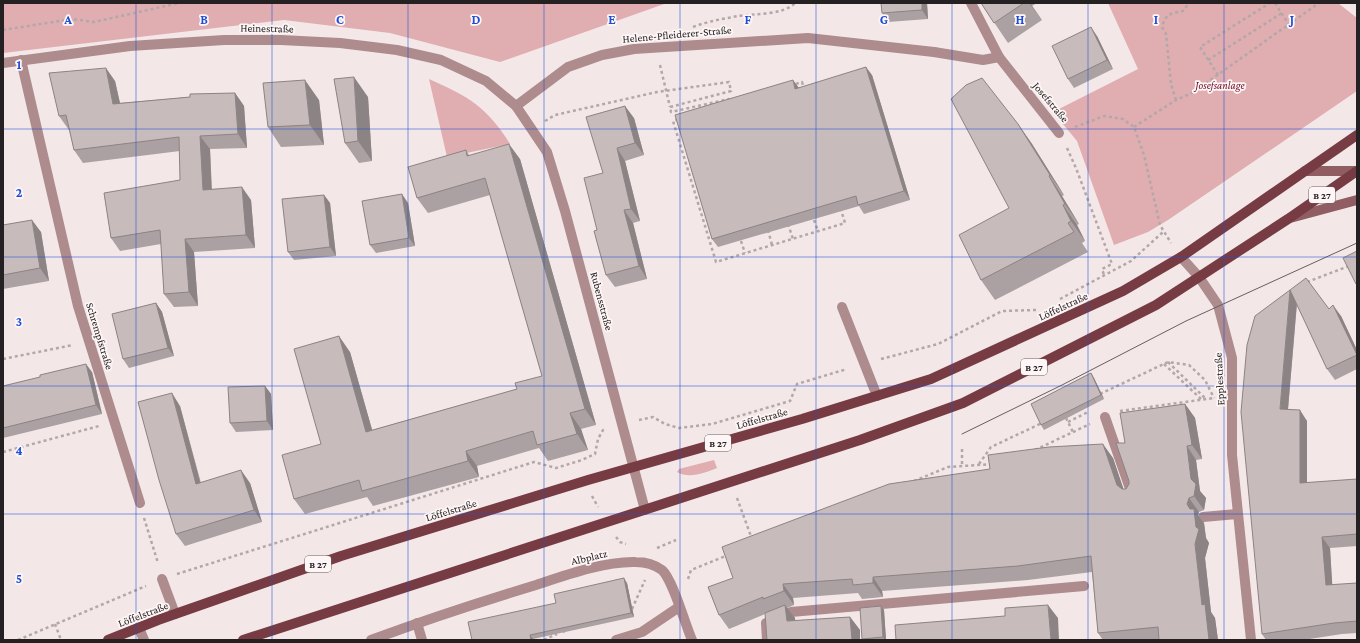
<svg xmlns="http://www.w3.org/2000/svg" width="1360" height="643" font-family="'Crimson Pro',serif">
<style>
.green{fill:#e0adb0}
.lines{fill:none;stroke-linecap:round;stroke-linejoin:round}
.path{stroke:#b3a8a9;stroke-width:2.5;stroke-dasharray:3 3;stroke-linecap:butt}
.service{stroke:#ae8b8d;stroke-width:10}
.pedestrian{stroke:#ae8b8d;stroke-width:10}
.minor{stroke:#ae8b8d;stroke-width:10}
.tertiary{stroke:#ae8b8d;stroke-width:10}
.secondary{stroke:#8f5d62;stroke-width:10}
.primary{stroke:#773c43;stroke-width:10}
.tram{stroke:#665f60;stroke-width:1}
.wall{fill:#aca1a2}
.shaded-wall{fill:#8c8384}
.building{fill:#c8bbbc;stroke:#8c8384}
.grid{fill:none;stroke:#1d4ed8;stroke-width:1;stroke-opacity:0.55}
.labels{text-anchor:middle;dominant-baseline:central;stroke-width:3.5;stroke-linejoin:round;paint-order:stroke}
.shield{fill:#fef6f6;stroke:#666061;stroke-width:1}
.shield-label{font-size:10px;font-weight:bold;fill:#252021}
.street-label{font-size:11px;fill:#252021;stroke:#fef6f6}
.park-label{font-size:11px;font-style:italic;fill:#6d0f26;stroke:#fef6f6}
.grid-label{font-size:13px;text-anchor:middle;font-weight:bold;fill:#1d4ed8;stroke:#fef6f6;stroke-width:3.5;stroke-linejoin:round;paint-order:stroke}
</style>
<rect width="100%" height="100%" fill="#f4e7e8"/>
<g class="green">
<path d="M3 3H667L500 62 390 33 284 20 3 53Z"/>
<path d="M1108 3H1338L1357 18V91L1168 220 1148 232 1114 245 1077 141 1053 112 1138 69Z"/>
<path d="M429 79C468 96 487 107 510 144L447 157Z"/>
<path d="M714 460 717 468C705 473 689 479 677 472L679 469Z"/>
</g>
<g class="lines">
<g class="path">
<path d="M1275 3 1289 25"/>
<path d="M693 27C708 21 723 19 738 16 753 14 784 15 795 3"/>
<path d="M3 30 72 19 94 22 179 3"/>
<path d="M1208 60 1282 13"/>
<path d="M660 65 670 107"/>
<path d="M1218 75 1200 47 1270 3"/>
<path d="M802 82 845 223 716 262 673 121Z"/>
<path d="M1176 100 1171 84 1166 34 1162 27C1166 13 1170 14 1183 11L1189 3"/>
<path d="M545 121 555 115 657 92 729 82 731 91 670 107 671 112 729 99 730 101"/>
<path d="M1075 127 1104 116 1123 119 1134 127 1144 155 1160 225 1171 243"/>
<path d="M1134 127 1176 100 1192 93 1319 3"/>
<path d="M1067 148 1076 168 1112 264 1102 269 1104 275"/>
<path d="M814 220 818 231"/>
<path d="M788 224 793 239"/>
<path d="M768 230 772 245"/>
<path d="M741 241 745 253"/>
<path d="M1307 282 1349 266"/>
<path d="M1060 299 1131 261 1163 232"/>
<path d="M3 359 73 345"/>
<path d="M881 359 938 344 1002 311 1036 310"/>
<path d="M1168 362 1206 399"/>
<path d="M1164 364 1201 399"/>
<path d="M1100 394 1168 362 1189 365 1205 380 1214 398"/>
<path d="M1120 411 1214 398"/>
<path d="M1066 418 1073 432"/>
<path d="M639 420 653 417 665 424 679 428 712 424 790 401 797 384 847 369"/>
<path d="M1068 422 1088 412"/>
<path d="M962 449V466"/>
<path d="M1035 450 1090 424"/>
<path d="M3 452 99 426"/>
<path d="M979 464 991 447 1042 423"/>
<path d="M914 481 948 467 993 464"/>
<path d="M592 496 598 507"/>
<path d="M737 498 752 539"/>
<path d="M144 518 158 563"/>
<path d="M616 537 620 542 626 544"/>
<path d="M657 548 676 540"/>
<path d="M177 574 534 462 556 468 582 460 595 454 598 439 603 430 605 429"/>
<path d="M688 579 691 570 728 555"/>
<path d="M632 609 645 580"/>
<path d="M55 624 61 640"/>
<path d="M563 630 566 634"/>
<path d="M18 640 146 586"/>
<path d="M544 640 557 634"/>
</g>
<g class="service">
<path d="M971 3 999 57 1059 133"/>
<path d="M934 52 983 60 999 57"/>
<path d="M842 307 877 396"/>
<path d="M162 579 175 614"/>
<path d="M417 623 422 640"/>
<path d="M371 640C425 620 480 602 536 585 566 575 605 561 636 562 645 562 655 565 662 570 673 580 685 624 692 640"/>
<path d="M616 640 642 632 679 607"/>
<path d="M767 640 766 623 791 612 1084 586"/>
</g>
<g class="pedestrian">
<path d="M1105 417 1133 497"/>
<path d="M1203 517 1237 514"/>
</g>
<g class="minor">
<path d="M21 60 78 306 140 503"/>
<path d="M516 106 568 67 602 55 634 49 808 38 934 52"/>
</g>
<g class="tertiary">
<path d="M3 63 130 46 224 40H281L340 43 397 50 441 60 486 81 516 106 547 152 565 211 645 510"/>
<path d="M1181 257 1199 277 1218 305 1232 358V455L1251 640"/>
<path d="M139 628 144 640"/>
</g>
<g class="secondary">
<path d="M1305 171H1357"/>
<path d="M1290 218 1357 200"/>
</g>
<g class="primary">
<path d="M108 640 158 620 341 556 588 480 802 419 931 379 1123 291 1181 257 1357 135"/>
<path d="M243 640 860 440 963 403 1156 305 1288 219 1357 171"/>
</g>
<path class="tram" d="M962 434 1062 385 1186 321 1357 243"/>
</g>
<g class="wall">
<path d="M927 3 928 19 888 22 882 13Z"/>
<path d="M981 3H1037L1032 6 1042 20 1008 43Z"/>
<path d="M1097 36 1113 69 1074 88 1068 79Z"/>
<path d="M872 75 910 200 864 214 859 206 718 247 712 239 798 88Z"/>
<path d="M115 81 120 103 235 93 244 106 247 148 210 149 212 189 251 200 255 248 194 252 198 306 174 307 164 294 161 244 120 251 111 238 180 180V151L83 163 74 150 69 129V130L59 116Z"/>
<path d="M368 97 372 161 359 163 345 143Z"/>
<path d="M319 100 324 145 281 147 268 127Z"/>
<path d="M634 118 644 155 625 161 640 221 633 223 647 279 615 287 606 275 597 230 603 173Z"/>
<path d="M1018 124 1032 144 1064 195 1062 196 1079 224 1077 225 1085 241 1082 243 1088 252 995 300 981 280 1009 208Z"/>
<path d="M466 150 469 155 520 159 596 425 581 429 588 450 548 461 539 448 477 466 479 477 373 506 367 497 305 514 294 499 321 444 350 352 372 430 517 389 542 376 490 195 428 213 417 198Z"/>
<path d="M324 195 330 203 336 256 294 260 288 252Z"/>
<path d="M408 203 415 246 376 253 370 245Z"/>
<path d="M3 225 41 232 49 281 3 289Z"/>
<path d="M1292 293 1329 309 1341 316 1357 350V369L1335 380 1327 369 1297 304 1288 410 1307 421V483L1357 479V546L1330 548 1332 585 1357 583V633L1342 634 1303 640H1266L1262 634Z"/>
<path d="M156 303 162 312 174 356 129 368 123 359Z"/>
<path d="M92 372 102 414 3 438V386Z"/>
<path d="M1091 373 1094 378 1104 399 1044 430 1041 425Z"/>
<path d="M265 386 271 394 273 430 236 432 230 423Z"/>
<path d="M1185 404 1195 418 1202 459 1196 460 1200 491 1206 498 1204 510 1199 512 1198 515 1204 523 1206 538 1209 543 1205 558 1211 612 1215 618 1218 640H1103L1098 633 1092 572 1028 580 882 591 883 597 862 599 858 593 793 598 794 605 787 608 795 618V621L850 617 860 630V640L765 614 729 629 719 615 708 587 1113 458 1123 489H1126L1129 484 1125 443Z"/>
<path d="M180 406 201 483H250L262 522 185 546 176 534Z"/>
<path d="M627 583 634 617 533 639 472 640 556 603Z"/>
<path d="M881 606 884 610 886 640H863L862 639Z"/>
</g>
<g class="shaded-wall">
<path d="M922 3H927L928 19 922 10Z"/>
<path d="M1029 3H1030L1042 20Z"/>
<path d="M1091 27 1097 36 1113 69 1107 60Z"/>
<path d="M866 67 872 75 910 200 904 191Z"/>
<path d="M106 68 115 81 123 117 113 104Z"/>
<path d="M354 77 368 97 372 161 358 141Z"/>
<path d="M305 80 319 100 324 145 310 125Z"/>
<path d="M793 80 799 88 795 89Z"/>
<path d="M235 93 244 106 247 148 238 134Z"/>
<path d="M625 106 634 118 644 155 635 143Z"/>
<path d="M1018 124 1032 144 1064 195 1050 175Z"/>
<path d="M200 136 210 149 212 203 203 190Z"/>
<path d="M509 144 520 159 596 425 585 409Z"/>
<path d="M617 148 625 161 640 221 631 209Z"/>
<path d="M1049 176 1062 196 1079 224 1065 204Z"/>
<path d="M242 187 251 200 255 248 246 235Z"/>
<path d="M402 194 408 203 415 246 409 238Z"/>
<path d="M324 195 330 203 336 256 330 247Z"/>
<path d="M1063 205 1077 225 1085 241 1071 221Z"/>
<path d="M624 210 633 223 647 279 639 266Z"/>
<path d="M32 220 41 232 49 281 40 268Z"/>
<path d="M185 239 194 252 198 306 189 292Z"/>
<path d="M1290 290 1297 301 1287 420 1280 409Z"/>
<path d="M156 303 162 312 174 356 168 348Z"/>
<path d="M1333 305 1341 316 1357 350V356Z"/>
<path d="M339 336 350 352 377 447 366 432Z"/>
<path d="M86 364 92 372 102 414 96 405Z"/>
<path d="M1091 373 1094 378 1104 399 1101 395Z"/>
<path d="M265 386 271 394 273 430 267 421Z"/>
<path d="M172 393 180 406 204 497 196 484Z"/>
<path d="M1185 404 1195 418 1202 459 1192 445Z"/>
<path d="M1300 410 1307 421V494L1300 483Z"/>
<path d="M570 413 581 429 588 450 577 434Z"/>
<path d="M1103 444 1113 458 1127 499 1117 485Z"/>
<path d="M1187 446 1196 460 1200 491 1206 498 1204 510 1194 496 1191 479Z"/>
<path d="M466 451 477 466 479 477 468 461Z"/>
<path d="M241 470 250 483 262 522 254 510Z"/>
<path d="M1189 498 1199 512 1198 515 1204 523 1206 538 1209 543 1205 558 1211 612 1215 618 1218 640H1209L1202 605 1195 544 1187 504Z"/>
<path d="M1322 537 1330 548 1333 596 1326 585Z"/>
<path d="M873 577 882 591 883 597 873 583Z"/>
<path d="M624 578 627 583 634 617 631 613Z"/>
<path d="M783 584 793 598 794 605 784 591Z"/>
<path d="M785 605 795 618 796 635 787 621Z"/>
<path d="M1048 605 1058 618 1059 640H1051Z"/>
<path d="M881 606 884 610 886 640H885L883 637Z"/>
<path d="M850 617 860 630V640H852Z"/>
<path d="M530 635 533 639V640H531Z"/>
</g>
<g class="building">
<path d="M881 3H922V10L882 13Z"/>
<path d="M981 3H1024L994 23Z"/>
<path d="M1091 27 1107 60 1068 79 1052 46Z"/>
<path d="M866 67 904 191 858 205 856 196 712 239 675 115 793 80 795 89Z"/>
<path d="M106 68 113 104 190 97V94L235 93 238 134 200 136 203 190 242 187 246 235 185 239 189 292 164 294 160 230 111 238 104 193 180 180 179 137 74 150 66 115 59 116 49 73Z"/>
<path d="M354 77 358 141 345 143 334 79Z"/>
<path d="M982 78 1018 124 1050 175 1049 176 1065 204 1063 205 1071 221 1068 223 1074 232 981 280 959 235 1009 208 951 99 966 85Z"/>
<path d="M305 80 310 125 268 127 263 83Z"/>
<path d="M625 106 635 143 617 148 631 209 624 210 639 266 606 275 594 231 597 230 584 178 603 173 586 117Z"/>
<path d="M509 144 585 409 570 413 577 434 537 445 533 431 466 451 468 461 362 491 359 480 294 499 282 455 321 444 294 349 339 336 366 432 517 389 515 383 542 376 485 178 417 198 408 167 466 150 467 156Z"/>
<path d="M402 194 409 238 370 245 362 201Z"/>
<path d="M324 195 330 247 288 252 282 199Z"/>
<path d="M32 220 40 268 3 275V225Z"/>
<path d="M1357 251V284H1356L1343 258Z"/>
<path d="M1306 278 1329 309 1333 305 1357 355 1327 369 1290 290Z"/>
<path d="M1290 290 1280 409 1300 410V483L1357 479V534L1322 537 1326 585 1357 583V621L1334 623 1262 634 1241 412 1247 345 1255 316Z"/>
<path d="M156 303 168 348 123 359 112 314Z"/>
<path d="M86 364 96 405 3 428V386L40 377V375Z"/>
<path d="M1091 373 1101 395 1041 425 1031 404Z"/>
<path d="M265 386 267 421 230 423 228 387Z"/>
<path d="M172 393 196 484 241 470 254 510 176 534 159 480 138 402Z"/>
<path d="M1185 404 1192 445 1187 446 1191 479 1196 484 1194 496 1189 498 1187 504 1190 509H1194L1196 527 1199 529 1195 544 1202 605 1205 604 1209 640H1159L1158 627 1098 633 1091 556 1018 566 873 577V583L853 585 852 579 783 584 784 591 763 599V597L719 615 708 587 733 578 722 547 889 484 990 469 988 455 1049 447 1103 444 1117 485 1122 489H1126L1129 484V481L1116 443H1125L1120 413Z"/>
<path d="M624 578 631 613 530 635 531 640H472L468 622 556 603 554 594Z"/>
<path d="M785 605 787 621 850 617 852 640H767L765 613Z"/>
<path d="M1048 605 1051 640H896L895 625 1005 616V608Z"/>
<path d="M881 606 883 637 862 639 860 608Z"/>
</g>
<path class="grid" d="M136 3V640M272 3V640M408 3V640M544 3V640M680 3V640M816 3V640M952 3V640M1088 3V640M1224 3V640M3 129H1357M3 257H1357M3 386H1357M3 514H1357"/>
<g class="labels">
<g class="shield">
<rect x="1309" y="187" width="26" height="16" rx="3"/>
<rect x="1021" y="359" width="26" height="16" rx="3"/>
<rect x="705" y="435" width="26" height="16" rx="3"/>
<rect x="305" y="556" width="26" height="16" rx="3"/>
</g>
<g class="shield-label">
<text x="1322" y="195">B 27</text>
<text x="1034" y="367">B 27</text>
<text x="718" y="443">B 27</text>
<text x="318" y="564">B 27</text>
</g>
<g class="street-label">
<text transform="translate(267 28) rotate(1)">Heinestraße</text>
<text transform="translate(677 34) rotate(-5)">Helene-Pfleiderer-Straße</text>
<text transform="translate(1051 102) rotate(50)">Josefstraße</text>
<text transform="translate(602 301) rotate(75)">Rubensstraße</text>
<text transform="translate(1063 306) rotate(-25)">Löffelstraße</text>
<text transform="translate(100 336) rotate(73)">Schrempfstraße</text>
<text transform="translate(1219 379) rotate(-93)">Epplestraße</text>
<text transform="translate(762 418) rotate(-16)">Löffelstraße</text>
<text transform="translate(451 510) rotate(-17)">Löffelstraße</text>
<text transform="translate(589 557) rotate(-13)">Albplatz</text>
<text transform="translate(143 614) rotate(-21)">Löffelstraße</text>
</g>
<g class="park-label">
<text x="1220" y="85">Josefsanlage</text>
</g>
</g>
<g class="grid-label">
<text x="68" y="24">A</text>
<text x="204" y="24">B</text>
<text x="340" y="24">C</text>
<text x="476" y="24">D</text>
<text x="612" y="24">E</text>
<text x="748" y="24">F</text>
<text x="884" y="24">G</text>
<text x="1020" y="24">H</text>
<text x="1156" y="24">I</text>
<text x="1292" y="24">J</text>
<text x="19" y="69">1</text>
<text x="19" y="197">2</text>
<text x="19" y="326">3</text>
<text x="19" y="455">4</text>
<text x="19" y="583">5</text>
</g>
<rect width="1360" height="643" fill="none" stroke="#252021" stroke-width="8"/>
</svg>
